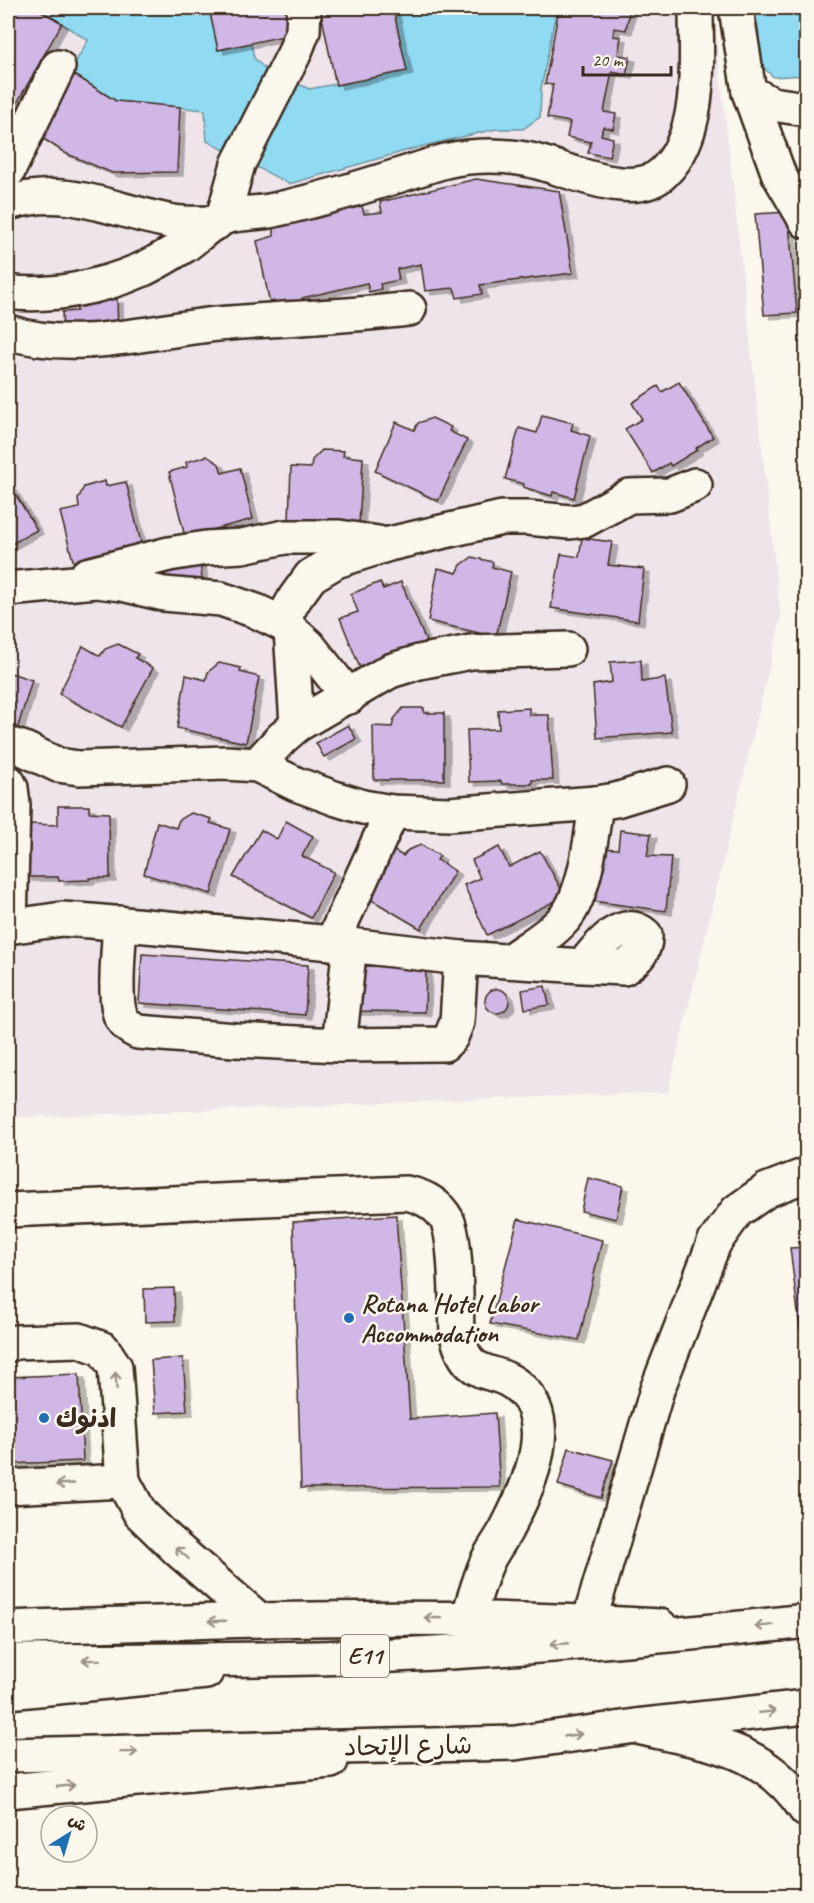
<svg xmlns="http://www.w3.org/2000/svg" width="814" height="1903" font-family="Caveat,'Playpen Sans Arabic',sans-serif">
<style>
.built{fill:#eee4ea}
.water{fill:#90daf2;stroke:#6e949d;stroke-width:1.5}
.building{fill:#d0b7e5;stroke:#3b2a1e;stroke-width:1.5;filter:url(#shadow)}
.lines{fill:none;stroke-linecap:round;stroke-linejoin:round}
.minor-casing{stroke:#3b2a1e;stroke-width:38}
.major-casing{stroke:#3b2a1e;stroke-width:38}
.highway-casing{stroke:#3b2a1e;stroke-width:38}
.minor{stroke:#fbf7ec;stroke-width:33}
.major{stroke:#fbf7ec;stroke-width:33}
.highway{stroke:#fbf7ec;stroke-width:33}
.oneway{stroke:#9b9085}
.poi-dot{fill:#1f6fb2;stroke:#fbf7ec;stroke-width:2}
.labels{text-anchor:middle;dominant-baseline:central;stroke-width:5;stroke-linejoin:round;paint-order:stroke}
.shield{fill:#fbf7ec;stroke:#75685c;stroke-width:1.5}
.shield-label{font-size:24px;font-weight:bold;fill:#3b2a1e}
.poi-label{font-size:26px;font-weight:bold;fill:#3b2a1e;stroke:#fbf7ec;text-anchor:start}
.street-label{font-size:26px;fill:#3b2a1e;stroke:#fbf7ec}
</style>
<defs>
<filter id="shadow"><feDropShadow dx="6" dy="4" stdDeviation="0" flood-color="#0004"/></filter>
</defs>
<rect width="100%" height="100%" fill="#fbf7ec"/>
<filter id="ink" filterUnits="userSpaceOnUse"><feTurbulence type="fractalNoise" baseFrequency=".0167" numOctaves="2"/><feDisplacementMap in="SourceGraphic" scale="12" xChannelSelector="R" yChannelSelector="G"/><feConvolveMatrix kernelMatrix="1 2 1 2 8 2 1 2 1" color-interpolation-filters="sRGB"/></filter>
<g filter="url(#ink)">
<g class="built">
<path d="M8 8H36L88 40 70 72 116 101 206 110 289 184 423 146 496 129H523L540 117 541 89 557 8H713L781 618 668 1092 8 1118Z"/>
<path d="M209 8H393L407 71 309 89 264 68 254 58 218 50Z"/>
</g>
<g class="water">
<path d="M36 8H209L218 50 251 43 254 58 264 68 309 89 406 71 393 8H557L541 89 540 117 523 129H496L423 146 289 184 207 141 205 110 116 101 70 72 88 40Z"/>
<path d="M754 8H806V75L773 77 761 65Z"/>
</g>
<g class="building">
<path d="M8 8H36L62 23 8 119Z"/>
<path d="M209 8H293L298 33 218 50Z"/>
<path d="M320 8H393L407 71 336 85Z"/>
<path d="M559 8H630L626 30 614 28 613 36 621 37 618 55 630 57 626 75 612 72 604 112 616 114 613 129 603 127 601 135 613 138 609 157 588 153 591 142 567 137 570 122 547 118 553 85 545 84Z"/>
<path d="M70 72 116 101 180 107 177 172 112 173 65 153 33 132Z"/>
<path d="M476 179 559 191 573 273 480 285 482 294 457 298 454 288 425 291 421 264 397 269 399 280 380 284 381 289 369 292 367 283 302 298 304 307 271 309 257 241 274 236V227L362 206 364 214 382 212 380 202Z"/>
<path d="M788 212 797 313 764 315 755 214Z"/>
<path d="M117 299 118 331 63 333 62 312 77 311 76 300Z"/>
<path d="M679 382 713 437 696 448 697 450 671 466 669 463 653 473 625 429 642 419 632 403 658 386 662 392Z"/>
<path d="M542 415 573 423 571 430 590 436 574 498 553 492 552 496 523 487 524 484 505 479 519 428 537 433Z"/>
<path d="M432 418 451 427 449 431 467 440 438 501 375 471 396 422 414 430 418 423Z"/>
<path d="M322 450 344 451 343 456 363 458 359 525 289 520 291 467 311 468 312 460Z"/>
<path d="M207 456 219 464 222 473 240 468 253 519 185 537 169 472 187 467 186 462Z"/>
<path d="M105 481 106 486 126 482 142 547 74 564 60 512 79 508 78 499 84 487Z"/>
<path d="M10 485 37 530 8 546V487Z"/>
<path d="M582 538 612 542 608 565 644 569 638 621 551 608 561 554 579 557Z"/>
<path d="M472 557 493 562 492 567 511 572 496 637 428 621 438 568 457 573 461 565Z"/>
<path d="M200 558 202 580 165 581V560Z"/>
<path d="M380 582 383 589 401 582 426 641 360 668 340 618 358 612 351 594Z"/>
<path d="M118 644 138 654 135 658 153 668 121 727 59 694 83 646 100 656 105 649Z"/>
<path d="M641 660 642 682 665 678 672 732 597 738 593 685 612 682 610 662Z"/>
<path d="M219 663 241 668 240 672 259 677 246 743 177 728 186 675 206 680 208 672Z"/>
<path d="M8 672 32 680 17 730 8 727Z"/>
<path d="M403 708H424V713H444V780H374L373 726 392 727 394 719Z"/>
<path d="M529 708V715H549L553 780H532V784H502L501 781 469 782 467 730 499 729 498 710Z"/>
<path d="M348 725 356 739 324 757 316 743Z"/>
<path d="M58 806H89V812L109 813 110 878H89V880L59 881 58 877H26L27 824 58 825Z"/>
<path d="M191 813 212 819 210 823 230 829 211 894 144 874 157 822 176 828 179 820Z"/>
<path d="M286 821 313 836 302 856 334 872 311 918 233 877 261 830 277 839Z"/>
<path d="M620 830 651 834 647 856 671 857 666 911 592 901 599 848 618 849Z"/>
<path d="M421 845 440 856 437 860 455 871 421 929 360 893 386 846 403 856 408 850Z"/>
<path d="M499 847 509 867 540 851 565 896 487 935 464 885 480 878 472 860Z"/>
<path d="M142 954 308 965 305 1015 139 1003Z"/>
<path d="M355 966H426L425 1012 355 1011Z"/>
<path d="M545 986 549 1005 525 1009 522 990Z"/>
<circle cx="497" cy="1001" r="12"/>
<path d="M588 1178 623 1186 616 1219 581 1211Z"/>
<path d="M396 1215 410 1419 495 1413 500 1487 301 1488 293 1222Z"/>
<path d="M518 1219 602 1240 579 1340 490 1324Z"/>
<path d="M806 1247V1329H800L790 1248Z"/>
<path d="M174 1288 175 1321 145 1322 144 1289Z"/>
<path d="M183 1358 187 1411 155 1413 151 1360Z"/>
<path d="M79 1374 83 1461 8 1464V1377Z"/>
<path d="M569 1448 613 1460 601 1498 558 1485Z"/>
</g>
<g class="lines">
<defs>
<g id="minor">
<path d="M736 8 749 92 779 175 806 221"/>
<path d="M749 92 772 104 806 109"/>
<path d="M8 171 58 67"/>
<path d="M8 203C70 184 114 212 174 222 188 224 202 223 216 223"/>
<path d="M223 218 238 164 294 54 303 31 304 8"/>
<path d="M8 292C50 298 102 287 141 270 155 264 170 254 184 246 196 238 212 221 225 217 240 212 258 214 274 210 329 198 382 181 435 164 462 155 497 154 525 159 561 165 633 204 664 172 704 133 696 59 696 8"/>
<path d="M8 332C76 354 147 331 217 324 281 318 345 317 409 309"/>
<path d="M87 575 169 554 206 548 242 546 285 537H339L378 543"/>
<path d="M8 589 96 581 122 584 164 594 221 599 256 611 281 623 291 630 308 645 349 697"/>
<path d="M281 623 295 598 311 576 336 561 389 544 502 518H528L570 522 585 520 629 496 670 495 695 485"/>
<path d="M291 630 297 725"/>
<path d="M8 744 22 748 58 765 79 768 226 763 257 765 296 784 337 799 363 807 392 812 449 814 596 803 616 800 668 784"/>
<path d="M257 765 282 738 297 725 390 671 419 662 471 652 568 649"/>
<path d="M8 782 11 788 13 805 10 926"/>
<path d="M120 923C119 944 113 1000 121 1017 125 1025 131 1029 138 1032L235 1040 339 1045 444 1044 451 1037 457 1022 461 958"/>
<path d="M8 927 62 919 91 921 332 943 461 958 583 966C596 950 621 914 645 935 646 951 637 959 624 968L583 966"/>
<path d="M332 943 392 812"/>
<path d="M509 961C527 948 549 936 564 919 585 896 592 834 596 803"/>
<path d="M339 1045 350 945"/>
<path d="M8 1210 406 1193C422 1196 438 1204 447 1220 457 1240 456 1309 457 1335 469 1385 494 1363 522 1390 559 1427 525 1493 506 1530 500 1541 492 1551 487 1562 479 1580 474 1600 468 1618"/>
<path d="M8 1345 15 1342 79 1340 103 1349 115 1367 123 1481 140 1513 177 1549 258 1619"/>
<path d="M8 1487 123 1481"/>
<path d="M589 1622 657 1390 714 1243 737 1211 767 1190 806 1175"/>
<path d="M8 1628C225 1620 443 1612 660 1626"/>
<path d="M638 1727C708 1744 763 1745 806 1810"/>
</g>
<g id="major">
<path d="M8 1692 206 1672"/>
<path d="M8 1791 331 1761"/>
</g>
<g id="highway">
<path d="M8 1661C121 1660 235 1661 349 1657 501 1651 655 1638 806 1621"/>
<path d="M8 1755 515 1743 636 1726 806 1707"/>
</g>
</defs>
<use href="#minor" class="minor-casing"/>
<use href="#major" class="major-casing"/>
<use href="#highway" class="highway-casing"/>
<use href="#minor" class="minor"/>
<use href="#major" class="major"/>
<use href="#highway" class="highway"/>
</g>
<defs><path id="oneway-shaft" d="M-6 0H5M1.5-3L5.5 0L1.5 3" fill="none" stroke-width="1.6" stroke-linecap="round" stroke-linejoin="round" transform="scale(1.5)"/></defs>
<g class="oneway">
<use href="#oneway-shaft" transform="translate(116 1381) rotate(-94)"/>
<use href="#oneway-shaft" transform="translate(65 1484) rotate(177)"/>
<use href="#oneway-shaft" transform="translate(182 1553) rotate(-139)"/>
<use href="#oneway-shaft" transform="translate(433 1618) rotate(180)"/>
<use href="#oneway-shaft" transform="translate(217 1621) rotate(178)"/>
<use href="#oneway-shaft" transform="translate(764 1626) rotate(173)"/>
<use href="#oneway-shaft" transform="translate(559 1644) rotate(175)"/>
<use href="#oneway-shaft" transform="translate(91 1660) rotate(179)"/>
<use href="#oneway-shaft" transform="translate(767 1712) rotate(-6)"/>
<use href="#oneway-shaft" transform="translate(573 1735) rotate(-8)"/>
<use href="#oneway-shaft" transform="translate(129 1752) rotate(-1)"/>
<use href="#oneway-shaft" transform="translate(66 1786) rotate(-5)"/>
</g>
</g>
<g class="poi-dot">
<circle cx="349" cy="1318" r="6"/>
<circle cx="44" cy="1418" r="6"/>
</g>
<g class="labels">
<rect class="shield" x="341" y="1635" width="48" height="42" rx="4.5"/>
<g class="shield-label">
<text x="365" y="1656">E11</text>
</g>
<g class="poi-label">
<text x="361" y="1303">Rotana Hotel Labor<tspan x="361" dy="30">Accommodation</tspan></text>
<text x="56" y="1418">ادنوك</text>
</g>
<g class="street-label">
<text transform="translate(408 1746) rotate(-1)">شارع الإتحاد</text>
</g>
</g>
<rect width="814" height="1903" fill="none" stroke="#fbf7ec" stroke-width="30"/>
<rect x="15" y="15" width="784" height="1873" fill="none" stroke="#3b2a1e" stroke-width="2" filter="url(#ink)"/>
<g transform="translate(69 1834) rotate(37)"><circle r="28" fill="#fbf7ec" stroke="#aea59a" stroke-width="1.5"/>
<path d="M0-4.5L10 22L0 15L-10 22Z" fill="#1f6fb2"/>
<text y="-9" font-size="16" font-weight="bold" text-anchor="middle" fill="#3b2a1e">ش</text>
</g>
<path d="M583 66v9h88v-9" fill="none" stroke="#3b2a1e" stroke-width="3"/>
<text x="592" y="66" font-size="18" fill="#3b2a1e" stroke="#fbf7ec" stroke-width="4.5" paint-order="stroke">20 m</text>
</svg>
